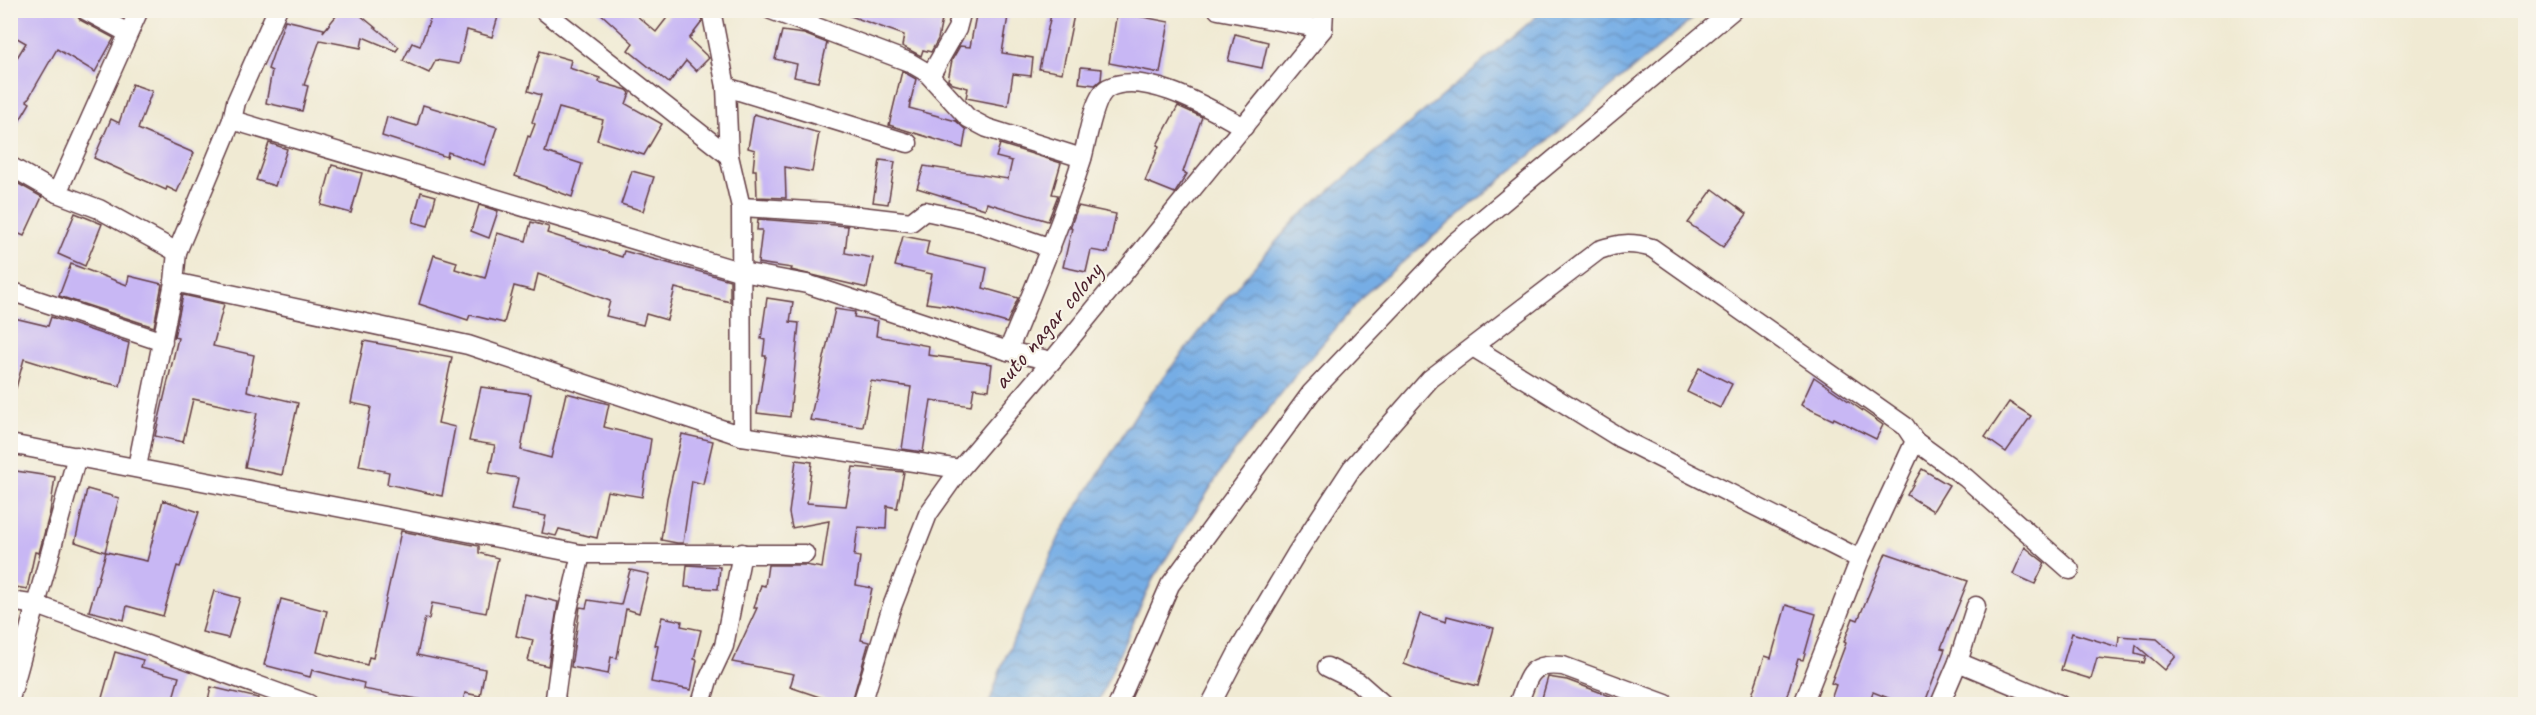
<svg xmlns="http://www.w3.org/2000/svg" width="2536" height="715" font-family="Caveat,sans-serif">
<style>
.water{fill:url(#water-waves);stroke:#606688;stroke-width:1.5}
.building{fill:#c8b7f4}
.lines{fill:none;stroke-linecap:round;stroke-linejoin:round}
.street-casing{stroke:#633d44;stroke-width:21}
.street{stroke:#fff;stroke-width:18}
.labels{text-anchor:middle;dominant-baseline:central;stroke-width:4.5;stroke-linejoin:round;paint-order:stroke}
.street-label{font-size:26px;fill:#4a1f2b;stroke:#f7f3e8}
</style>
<defs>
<pattern id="water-waves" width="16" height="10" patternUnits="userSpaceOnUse" patternTransform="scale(1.5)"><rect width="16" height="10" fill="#76ade5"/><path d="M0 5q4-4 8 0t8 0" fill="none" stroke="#638cba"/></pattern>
</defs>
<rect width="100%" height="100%" fill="#f7f3e8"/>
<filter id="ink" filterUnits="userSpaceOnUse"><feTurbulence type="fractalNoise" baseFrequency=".0167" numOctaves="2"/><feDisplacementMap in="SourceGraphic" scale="12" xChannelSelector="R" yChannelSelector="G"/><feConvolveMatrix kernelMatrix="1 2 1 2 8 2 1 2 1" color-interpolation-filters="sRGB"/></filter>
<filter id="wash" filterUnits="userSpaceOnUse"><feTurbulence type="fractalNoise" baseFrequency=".008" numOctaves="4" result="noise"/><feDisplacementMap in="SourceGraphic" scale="24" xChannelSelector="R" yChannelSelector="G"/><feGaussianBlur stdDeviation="1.35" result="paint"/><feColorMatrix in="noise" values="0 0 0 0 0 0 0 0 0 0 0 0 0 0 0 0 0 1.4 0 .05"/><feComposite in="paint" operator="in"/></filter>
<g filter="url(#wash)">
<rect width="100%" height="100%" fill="#f0ead3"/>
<path class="water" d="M1543 11H1702L1366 293 1299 371 1226 463 1152 581 1097 704H989L1002 665 1061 533 1143 403 1221 305 1295 220Z"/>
<g id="blocks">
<g class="building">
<path d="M18 10H74L80 20 114 38 95 72 57 49 27 101 30 103 10 137V69L26 43 10 34V24Z"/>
<path d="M341 10H354L399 47 396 51 363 37 361 48 320 40 304 85 308 86 302 111 266 103 272 71 268 69 285 20 324 29 323 32Z"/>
<path d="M500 10 492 37 467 30 459 64 436 60 429 73 403 61 412 43 420 46 433 11Z"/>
<path d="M597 10H630L656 32 673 10H692L701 17 702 22 689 39 709 58 696 71 686 61 669 83 628 50 633 43Z"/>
<path d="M842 10H944L938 39 931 52 923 50 921 56 902 46 904 35 842 13Z"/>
<path d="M977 10H1009L1002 53 1033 58 1031 76 1013 74 1008 106 966 98 968 88 953 84 948 80 952 60 960 46 970 47Z"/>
<path d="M1052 10H1075L1062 73 1039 69Z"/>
<path d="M1117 12 1169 22 1160 73 1109 63Z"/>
<path d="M782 31 804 34 827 43 818 82 794 77 797 64 775 59Z"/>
<path d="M1235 34 1268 42 1262 68 1228 61Z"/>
<path d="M540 51 571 60 569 68 600 78 599 82 627 90 630 93 626 104 662 124 644 155 597 140 603 120 559 108 545 152 582 164 572 197 515 176 528 136 530 137 535 124 532 122 541 95 528 91Z"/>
<path d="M1081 67 1102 69 1101 80 1095 85 1079 83Z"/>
<path d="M902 71 916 79 909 108 956 121 966 130 963 148 889 125Z"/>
<path d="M132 84 152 91 138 129 194 153 177 192 167 187 166 190 94 158 111 119 119 123Z"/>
<path d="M423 105 497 127 484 165 448 152 447 157 382 136 387 117 417 126Z"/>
<path d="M1178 106 1202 117 1183 172 1187 174 1175 193 1145 181 1159 146 1157 145Z"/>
<path d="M754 114 819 133 812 172 785 167 786 198 757 197 756 170H753L755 150 748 148Z"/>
<path d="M269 143 287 149 275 186 256 180Z"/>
<path d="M1000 144 1061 163 1052 194 1058 195 1048 221 987 203 985 209 917 188 924 166 1008 179 1012 161 996 157Z"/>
<path d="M880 160 895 162 888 204 873 202Z"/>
<path d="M332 165 362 173 351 213 321 205Z"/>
<path d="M632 171 654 177 643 211 621 204Z"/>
<path d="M10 179 42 197 24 236 10 230Z"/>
<path d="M1713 189 1747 214 1723 247 1688 223Z"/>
<path d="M421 192 436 196 428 226 413 222Z"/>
<path d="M479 205 498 211 489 238 471 231Z"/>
<path d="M1078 206 1116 214 1108 253 1091 250 1086 272 1063 267 1072 228H1070Z"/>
<path d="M75 213 102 224 85 266 58 254Z"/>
<path d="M758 219 848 226 845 253 873 258 867 288 791 270 792 268 758 263 762 230H757Z"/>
<path d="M531 222 549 227 547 233 622 257 624 251 730 280V302L675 288 667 320 646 314 643 325 606 316 610 301 538 274 534 291 514 286 504 323 470 315 468 320 419 304 434 255 457 262 455 269 485 278 497 233 526 241Z"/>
<path d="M903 236 929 241 926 254 987 268 983 288 1018 298 1007 323 948 306 926 303 932 274 895 266Z"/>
<path d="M71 264 127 285 129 276 162 284 154 327 59 296Z"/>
<path d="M183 295 224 304 213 346 254 355 247 391 298 403 282 475 245 467 257 413 193 399 183 442 155 436 178 338 174 337Z"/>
<path d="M767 298 793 302 790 322 799 323 790 417 757 413 766 356H763L765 340 761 339Z"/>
<path d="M835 309 855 312 854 317 878 321 876 336 929 346 928 355 992 364 989 390 974 388 971 406 931 400 923 452 902 449 911 387 871 381 863 427 810 420Z"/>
<path d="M10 317 48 326 51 317 129 343 120 386 82 377 24 359 16 388H10Z"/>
<path d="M364 341 452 357 438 423 455 427 442 496 387 484 389 472 359 466 371 407 351 403Z"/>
<path d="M1699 368 1732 384 1720 408 1687 392Z"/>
<path d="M1814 377 1883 425 1876 439 1834 418 1833 420 1801 405Z"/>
<path d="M481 387 531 394 521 450 551 458 566 393 609 404 604 427 651 439 642 497 607 491 597 538 559 529 556 536 542 533 546 516 511 510 518 478 489 473 495 445 469 441Z"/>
<path d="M2009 402 2031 416 2006 452 1985 437Z"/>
<path d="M682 434 713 441 703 484 692 481 683 543H677L661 540 667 498Z"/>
<path d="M796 460 812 462 807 503 846 506 853 467 904 472 897 508 887 506 886 529 858 527 854 556 860 557 856 585 872 588 861 640 869 642 851 705H843L790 687 794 674 732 662 757 608H754L761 585 765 586 768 565H805L822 568 829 521 792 528 789 513Z"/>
<path d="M1922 469 1949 485 1933 511 1907 495Z"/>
<path d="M16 471 55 477 50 512 39 553 35 552 27 589 10 586V512Z"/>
<path d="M87 489 119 498 105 552 75 542Z"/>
<path d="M163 500 199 512 180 567 177 566 163 616 127 606 124 620 89 611 106 552 147 561Z"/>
<path d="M401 531 479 546V553L498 558 486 613 432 603 429 619 425 618 417 655 485 669 480 696 465 693 462 705H428L429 701 363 689 364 683 312 670 310 677 264 665 281 599 327 611 317 652 367 665 369 657 373 658Z"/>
<path d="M2025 547 2045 563 2035 584 2013 574Z"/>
<path d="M1886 553 1968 581 1941 648 1945 649 1924 705H1906L1873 692 1868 705H1829L1836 685 1831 683 1846 643 1844 642 1853 618 1858 620Z"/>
<path d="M687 565 720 567 718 589 685 587Z"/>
<path d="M630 570 649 574 639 613 626 609 617 658 611 657 608 674 571 667 580 607 586 608 588 600 621 605Z"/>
<path d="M214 591 240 598 228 638 202 632Z"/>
<path d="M525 594 558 602 548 666 528 661 533 640 516 636Z"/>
<path d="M1786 605 1816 614 1803 660 1798 659 1784 705H1770L1751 698 1765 656 1771 658Z"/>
<path d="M1420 614 1446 622 1447 616 1494 628 1478 686 1431 674 1404 664Z"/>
<path d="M662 617 682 621 681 626 701 630 694 659 697 660 691 690 651 682 658 646 655 645Z"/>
<path d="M2072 633 2118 647 2119 636 2157 639 2176 656 2165 670 2136 645 2135 653 2146 656 2144 663 2097 658 2091 679 2061 670Z"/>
<path d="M115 652 143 660 141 667 179 677 171 705H100Z"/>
<path d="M1548 677 1567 680 1634 705H1540Z"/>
<path d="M211 687 258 698 257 705H207Z"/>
</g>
</g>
</g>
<g filter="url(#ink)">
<use href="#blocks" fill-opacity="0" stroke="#633d44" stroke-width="1.5"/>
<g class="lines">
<defs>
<g id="street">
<path d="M85 10 128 33"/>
<path d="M277 10 236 102 232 120 177 252 174 282 468 345 742 436 960 469"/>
<path d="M543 10 729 156"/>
<path d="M711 10 726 87 729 156 741 207 742 436"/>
<path d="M771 10 909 62 926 72 968 118 987 128 1082 158"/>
<path d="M1218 10 1323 29"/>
<path d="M930 76 957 29 962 10"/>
<path d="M726 87 908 143"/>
<path d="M232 120 742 272 807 284 1008 351 1052 361"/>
<path d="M10 166 57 193 99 209 177 252"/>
<path d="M57 193 139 10"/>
<path d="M741 207 826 212 911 222 925 211 976 222 1051 248"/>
<path d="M10 291 163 342"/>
<path d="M1473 347 1620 438 1860 559"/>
<path d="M1008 351C1034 288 1061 225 1082 159 1087 143 1093 96 1108 88 1145 69 1212 110 1244 127"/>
<path d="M1915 441 1966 478 2070 570"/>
<path d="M10 444 581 554 566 618 555 698 558 704"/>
<path d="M137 467 174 282"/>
<path d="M581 554H805"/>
<path d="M10 601 37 605 309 704"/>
<path d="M1958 662 1976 606"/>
<path d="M1327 667 1358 682 1383 704"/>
<path d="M10 699 77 456"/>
<path d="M701 704 708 680 724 646 742 553"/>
<path d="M862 704 891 609 928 514 960 469 1052 361 1323 29 1324 10"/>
<path d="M1118 704 1170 585 1311 393 1454 243 1733 10"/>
<path d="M1211 704 1240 648 1296 554 1352 468 1430 379 1599 250C1619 243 1632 242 1652 248L1905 426 1915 441 1860 559 1803 704"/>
<path d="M1518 704C1529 677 1528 662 1563 666L1666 704"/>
<path d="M1940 704 1958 662 2059 704"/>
</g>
</defs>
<use href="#street" class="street-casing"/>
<use href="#street" class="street"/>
</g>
</g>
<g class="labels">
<g class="street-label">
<text transform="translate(1047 326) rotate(-50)">auto nagar colony</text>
</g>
</g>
<rect width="2536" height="715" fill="none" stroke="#f7f3e8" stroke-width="36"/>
</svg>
